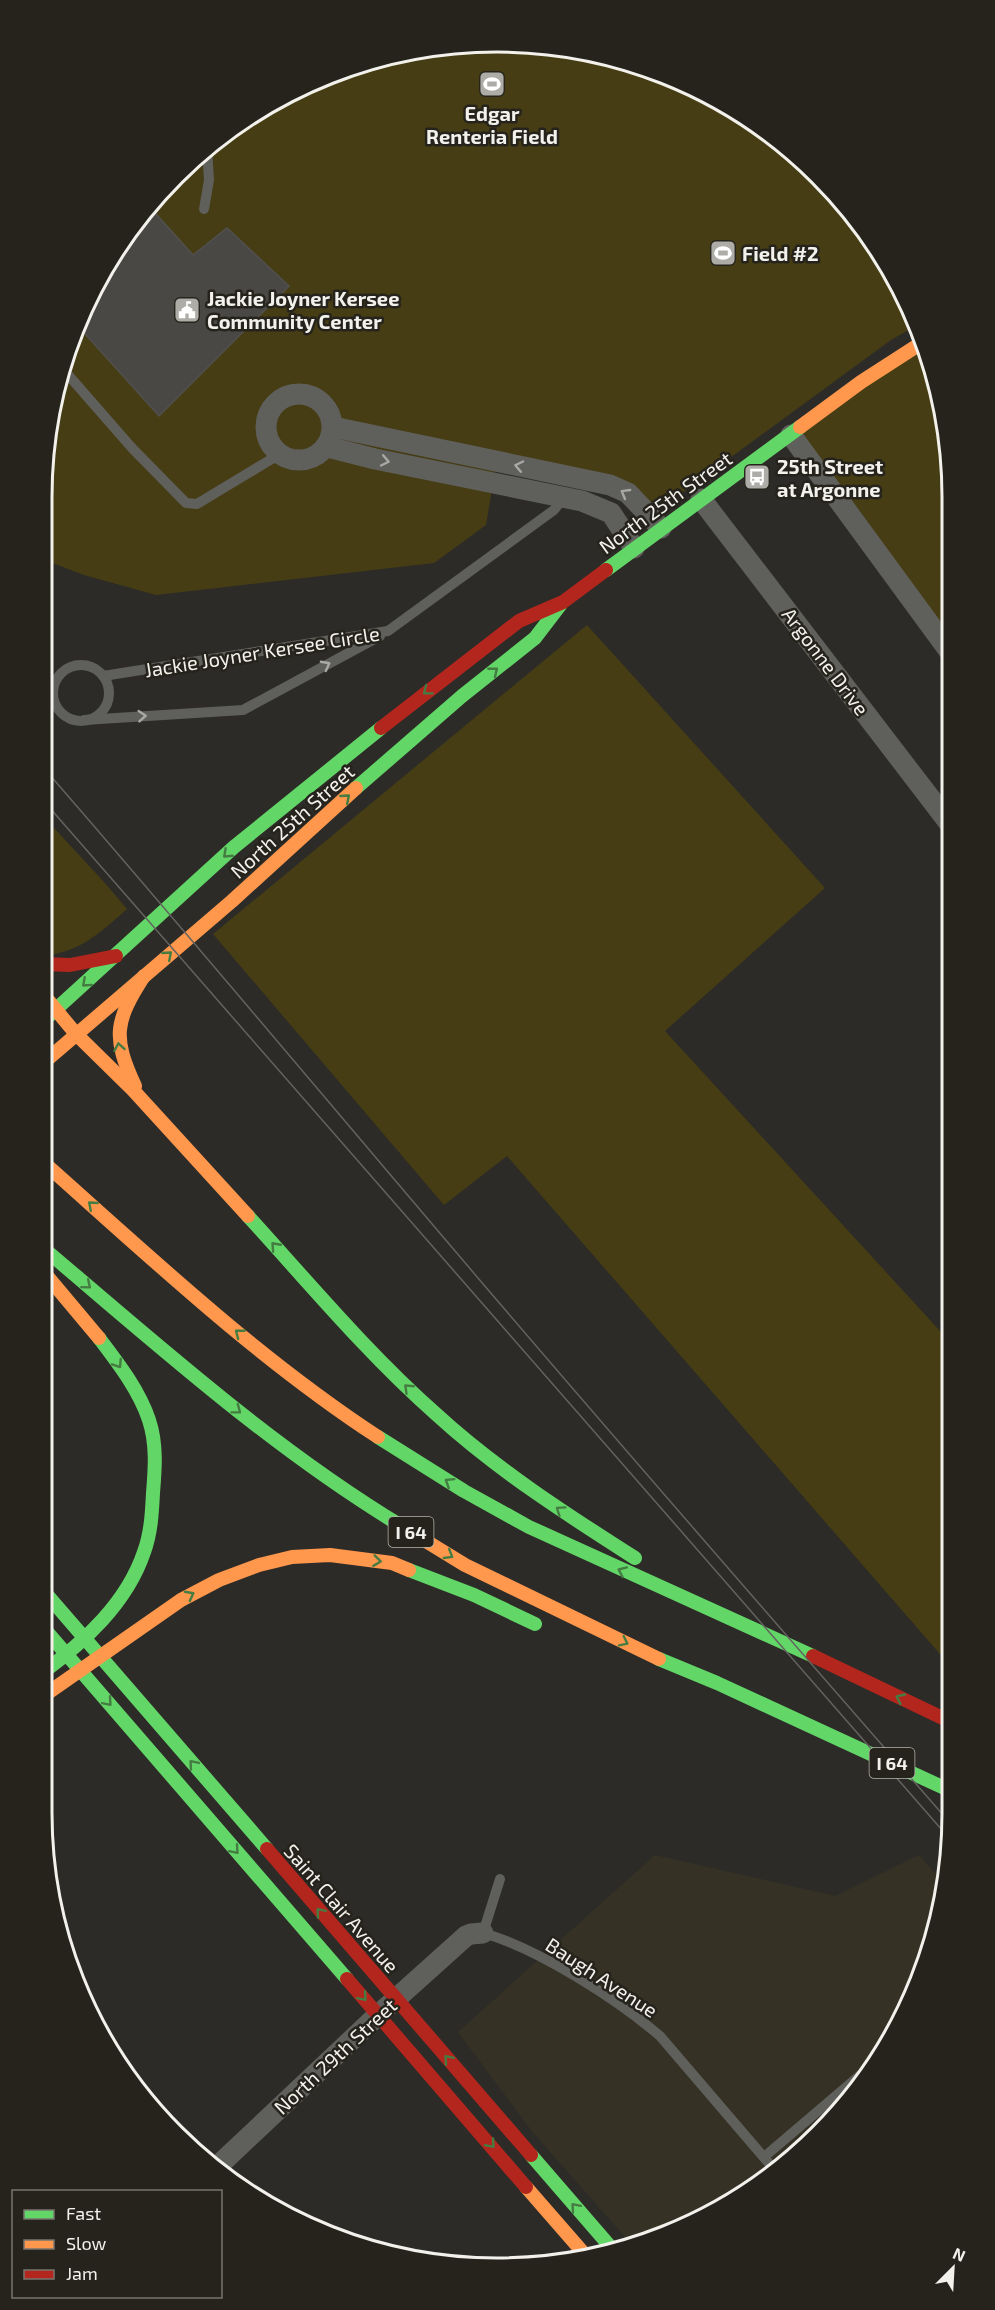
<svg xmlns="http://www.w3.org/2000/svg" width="995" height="2310" font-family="'Exo 2',sans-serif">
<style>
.built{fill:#353225}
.green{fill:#463d14}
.building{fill:#494845;stroke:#51504d;stroke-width:1.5}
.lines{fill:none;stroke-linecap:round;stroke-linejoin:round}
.lane{stroke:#5f5f5c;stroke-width:10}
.street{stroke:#5f5f5c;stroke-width:21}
.fast{stroke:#63d668;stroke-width:14}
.slow{stroke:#ff974d;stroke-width:14}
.jam{stroke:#b3261e;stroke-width:14}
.tram{stroke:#646360;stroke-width:1.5}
.oneway{stroke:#a8a8a4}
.oneway2{stroke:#447c42}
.labels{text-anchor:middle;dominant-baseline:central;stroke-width:5;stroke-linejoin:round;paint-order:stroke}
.shield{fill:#25231b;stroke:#b4b3ad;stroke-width:1.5}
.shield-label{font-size:18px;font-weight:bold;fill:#f2f1ec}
.poi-label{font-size:20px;font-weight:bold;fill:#f2f1ec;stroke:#25231b;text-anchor:start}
.street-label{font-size:20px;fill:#f2f1ec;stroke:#25231b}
.rim{fill:none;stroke:#f2f1ec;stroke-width:3}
</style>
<rect width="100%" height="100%" fill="#2c2b27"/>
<path class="built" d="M655 1855 835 1896 919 1855 942 1881 929 1959 892 2040 840 2113 725 2207 644 2244 633 2246 531 2130 458 2032Z"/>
<g class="green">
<path d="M468 43 557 46 644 66 775 136 859 220 919 324 891 340 667 504H659L498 454 486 525 434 563 156 595 84 575 42 559V497L66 351 103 269 155 197 220 136 296 89 380 57Z"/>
<path d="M925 347 949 438 950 652 791 435Z"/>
<path d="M587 625 825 888 665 1031 952 1344 953 1669 507 1156 444 1205 213 934Z"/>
<path d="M42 815 104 882 127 909C100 933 79 953 42 956Z"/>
</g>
<path class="building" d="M149 206 193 255 227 228 289 286 159 416 78 326 103 269Z"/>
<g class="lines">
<g class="lane">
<path d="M204 209 209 180 207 148"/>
<path d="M63 369 132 448 186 503 197 504 280 454"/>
<circle cx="81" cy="693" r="28"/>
<path d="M103 676 388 631 554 510 566 495"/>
<path d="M84 720 243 710 380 636"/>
<path d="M500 1879 483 1933C537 1948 617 1999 660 2036L773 2168"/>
<path d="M764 2157 879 2059"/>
</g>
<g class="street">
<circle cx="299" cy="427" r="33"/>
<path d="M333 427 610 485 628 493 661 528"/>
<path d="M791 435 950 652"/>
<path d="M328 447 375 459 582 501 611 513 634 548"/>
<path d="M701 499 950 824"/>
<path d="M219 2165 378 2015 466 1936 471 1934 483 1933"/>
</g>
<g class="fast">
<path d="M606 570 800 427"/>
<path d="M356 788 462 696 535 638 561 604"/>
<path d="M42 1022 234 847 381 728"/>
<path d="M248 1216C309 1283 368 1354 436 1414 496 1469 566 1514 635 1558"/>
<path d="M42 1247C158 1345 272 1448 403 1527"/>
<path d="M378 1437 464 1491 529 1527 813 1656"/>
<path d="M409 1570 474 1595 535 1624"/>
<path d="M42 1589 267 1849"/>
<path d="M42 1626 347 1979"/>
<path d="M659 1659 717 1683 953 1792"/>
<path d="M42 1673C84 1642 127 1603 144 1552 151 1533 152 1513 153 1493 155 1469 157 1444 149 1420 139 1390 118 1363 99 1338"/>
<path d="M531 2155 614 2251"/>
</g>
<g class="slow">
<path d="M800 427 861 382 923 342"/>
<path d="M42 993 76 1034 133 1090 248 1216"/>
<path d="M42 1064 232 901 356 788"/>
<path d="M135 1086C112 1037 115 1021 144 976"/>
<path d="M42 1161C150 1257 257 1358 378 1437"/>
<path d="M42 1270 99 1338"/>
<path d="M403 1527 465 1565 659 1659"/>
<path d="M42 1697 181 1600 219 1580 259 1565 292 1557 330 1555 392 1563 409 1570"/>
<path d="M526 2187 587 2257"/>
</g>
<g class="jam">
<path d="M381 728 519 621 563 602 606 570"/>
<path d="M42 964 70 965 116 956"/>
<path d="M813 1656 953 1723"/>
<path d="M267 1849 531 2155"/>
<path d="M347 1979 526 2187"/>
</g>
<g class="tram">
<path d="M42 766C189 935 333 1108 478 1278 634 1461 793 1643 951 1824"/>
<path d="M42 799 949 1838"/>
</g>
</g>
<defs><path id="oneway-chevron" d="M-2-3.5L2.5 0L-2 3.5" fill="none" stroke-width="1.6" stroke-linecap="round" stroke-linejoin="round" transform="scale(1.5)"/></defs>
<g class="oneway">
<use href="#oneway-chevron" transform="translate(385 461) rotate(12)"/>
<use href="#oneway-chevron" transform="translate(519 466) rotate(-168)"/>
<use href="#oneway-chevron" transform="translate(625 493) rotate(-150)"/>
<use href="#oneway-chevron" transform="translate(326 665) rotate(-28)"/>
<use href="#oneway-chevron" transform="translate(142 716) rotate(-4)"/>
</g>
<g class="oneway2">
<use href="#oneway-chevron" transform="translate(494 671) rotate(-39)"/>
<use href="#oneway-chevron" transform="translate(427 691) rotate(143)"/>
<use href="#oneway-chevron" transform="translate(346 798) rotate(-41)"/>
<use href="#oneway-chevron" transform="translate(227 854) rotate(137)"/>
<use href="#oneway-chevron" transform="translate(168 955) rotate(-41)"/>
<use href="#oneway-chevron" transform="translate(86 983) rotate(138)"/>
<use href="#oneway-chevron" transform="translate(119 1047) rotate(-100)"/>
<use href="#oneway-chevron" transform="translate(92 1205) rotate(-139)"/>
<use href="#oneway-chevron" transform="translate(275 1246) rotate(-132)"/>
<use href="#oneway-chevron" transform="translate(87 1285) rotate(40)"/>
<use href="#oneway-chevron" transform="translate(239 1333) rotate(-142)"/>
<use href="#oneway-chevron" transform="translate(118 1364) rotate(57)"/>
<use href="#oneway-chevron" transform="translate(408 1388) rotate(-136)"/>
<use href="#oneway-chevron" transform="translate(237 1410) rotate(37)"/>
<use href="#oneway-chevron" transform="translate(449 1482) rotate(-148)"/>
<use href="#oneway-chevron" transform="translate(560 1510) rotate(-145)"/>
<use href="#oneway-chevron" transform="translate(449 1555) rotate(31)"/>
<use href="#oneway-chevron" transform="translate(377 1561) rotate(7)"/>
<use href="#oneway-chevron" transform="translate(622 1571) rotate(-156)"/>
<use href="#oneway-chevron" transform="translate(190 1595) rotate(-28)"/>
<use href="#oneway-chevron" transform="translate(624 1642) rotate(26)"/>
<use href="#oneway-chevron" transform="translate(900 1698) rotate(-155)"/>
<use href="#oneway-chevron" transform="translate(108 1702) rotate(49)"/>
<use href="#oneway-chevron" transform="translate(193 1764) rotate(-130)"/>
<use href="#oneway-chevron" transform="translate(235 1850) rotate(49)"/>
<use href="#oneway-chevron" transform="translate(320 1912) rotate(-131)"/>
<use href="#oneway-chevron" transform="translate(363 1997) rotate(49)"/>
<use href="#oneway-chevron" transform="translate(448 2059) rotate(-131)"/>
<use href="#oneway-chevron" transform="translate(491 2144) rotate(50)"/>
<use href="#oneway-chevron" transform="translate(575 2207) rotate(-131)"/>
</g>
<defs>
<symbol id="stadium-square" viewBox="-11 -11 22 22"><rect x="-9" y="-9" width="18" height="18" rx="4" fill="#adaca7" stroke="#25231b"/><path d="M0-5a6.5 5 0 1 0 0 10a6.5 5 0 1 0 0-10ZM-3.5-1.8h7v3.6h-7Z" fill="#fff"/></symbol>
<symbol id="civic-square" viewBox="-11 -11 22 22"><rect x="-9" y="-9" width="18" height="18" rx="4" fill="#adaca7" stroke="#25231b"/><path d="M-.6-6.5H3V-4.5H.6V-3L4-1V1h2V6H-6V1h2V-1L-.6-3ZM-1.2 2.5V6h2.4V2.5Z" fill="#fff"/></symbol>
<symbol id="bus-square" viewBox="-11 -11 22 22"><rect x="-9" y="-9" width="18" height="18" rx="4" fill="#adaca7" stroke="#25231b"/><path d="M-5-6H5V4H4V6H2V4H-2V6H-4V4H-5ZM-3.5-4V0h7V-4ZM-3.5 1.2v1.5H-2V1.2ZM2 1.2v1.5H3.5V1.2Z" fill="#fff"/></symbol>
</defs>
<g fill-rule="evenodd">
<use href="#stadium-square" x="477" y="69" width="30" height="30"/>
<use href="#stadium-square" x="708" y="238" width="30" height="30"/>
<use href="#civic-square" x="172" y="295" width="30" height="30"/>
<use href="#bus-square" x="742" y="462" width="30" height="30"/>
</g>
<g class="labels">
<g class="shield">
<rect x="388.5" y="1517" width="45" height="30" rx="4.5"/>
<rect x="869.5" y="1748" width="45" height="30" rx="4.5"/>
</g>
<g class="shield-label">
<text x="411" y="1532">I 64</text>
<text x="892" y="1763">I 64</text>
</g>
<g class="poi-label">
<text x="492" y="113" text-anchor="middle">Edgar<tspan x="492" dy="23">Renteria Field</tspan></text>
<text x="742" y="253">Field #2</text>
<text x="207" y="298">Jackie Joyner Kersee<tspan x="207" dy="23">Community Center</tspan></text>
<text x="777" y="466">25th Street<tspan x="777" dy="23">at Argonne</tspan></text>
</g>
<g class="street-label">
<text transform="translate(665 502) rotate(-36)">North 25th Street</text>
<text transform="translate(262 651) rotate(-9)">Jackie Joyner Kersee Circle</text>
<text transform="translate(826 661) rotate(53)">Argonne Drive</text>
<text transform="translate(292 821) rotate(-42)">North 25th Street</text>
<text transform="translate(342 1908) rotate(49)">Saint Clair Avenue</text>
<text transform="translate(602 1977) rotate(33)">Baugh Avenue</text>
<text transform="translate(335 2056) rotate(-43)">North 29th Street</text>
</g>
</g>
<path d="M0 0H995V2310H0ZM497 52H497A445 445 0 0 1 942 497V1813A445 445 0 0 1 497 2258H497A445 445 0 0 1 52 1813V497A445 445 0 0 1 497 52Z" fill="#25231b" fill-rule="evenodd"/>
<path class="rim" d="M497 52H497A445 445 0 0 1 942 497V1813A445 445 0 0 1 497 2258H497A445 445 0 0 1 52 1813V497A445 445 0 0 1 497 52Z"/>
<rect x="12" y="2190" width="210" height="108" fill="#25231b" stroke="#77756f" stroke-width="1.5"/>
<rect x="24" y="2210" width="30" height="9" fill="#63d668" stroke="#77756f" stroke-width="1.5"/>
<text x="66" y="2220" font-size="18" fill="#f2f1ec">Fast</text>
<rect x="24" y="2240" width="30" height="9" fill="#ff974d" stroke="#77756f" stroke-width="1.5"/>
<text x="66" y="2250" font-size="18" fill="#f2f1ec">Slow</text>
<rect x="24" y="2270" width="30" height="9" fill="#b3261e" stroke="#77756f" stroke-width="1.5"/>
<text x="66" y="2280" font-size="18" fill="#f2f1ec">Jam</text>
<g transform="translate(953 2268) rotate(24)" stroke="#25231b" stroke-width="4.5" paint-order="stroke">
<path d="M0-4.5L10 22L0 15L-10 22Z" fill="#f2f1ec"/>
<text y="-9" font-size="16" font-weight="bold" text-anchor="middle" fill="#f2f1ec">N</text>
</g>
</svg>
